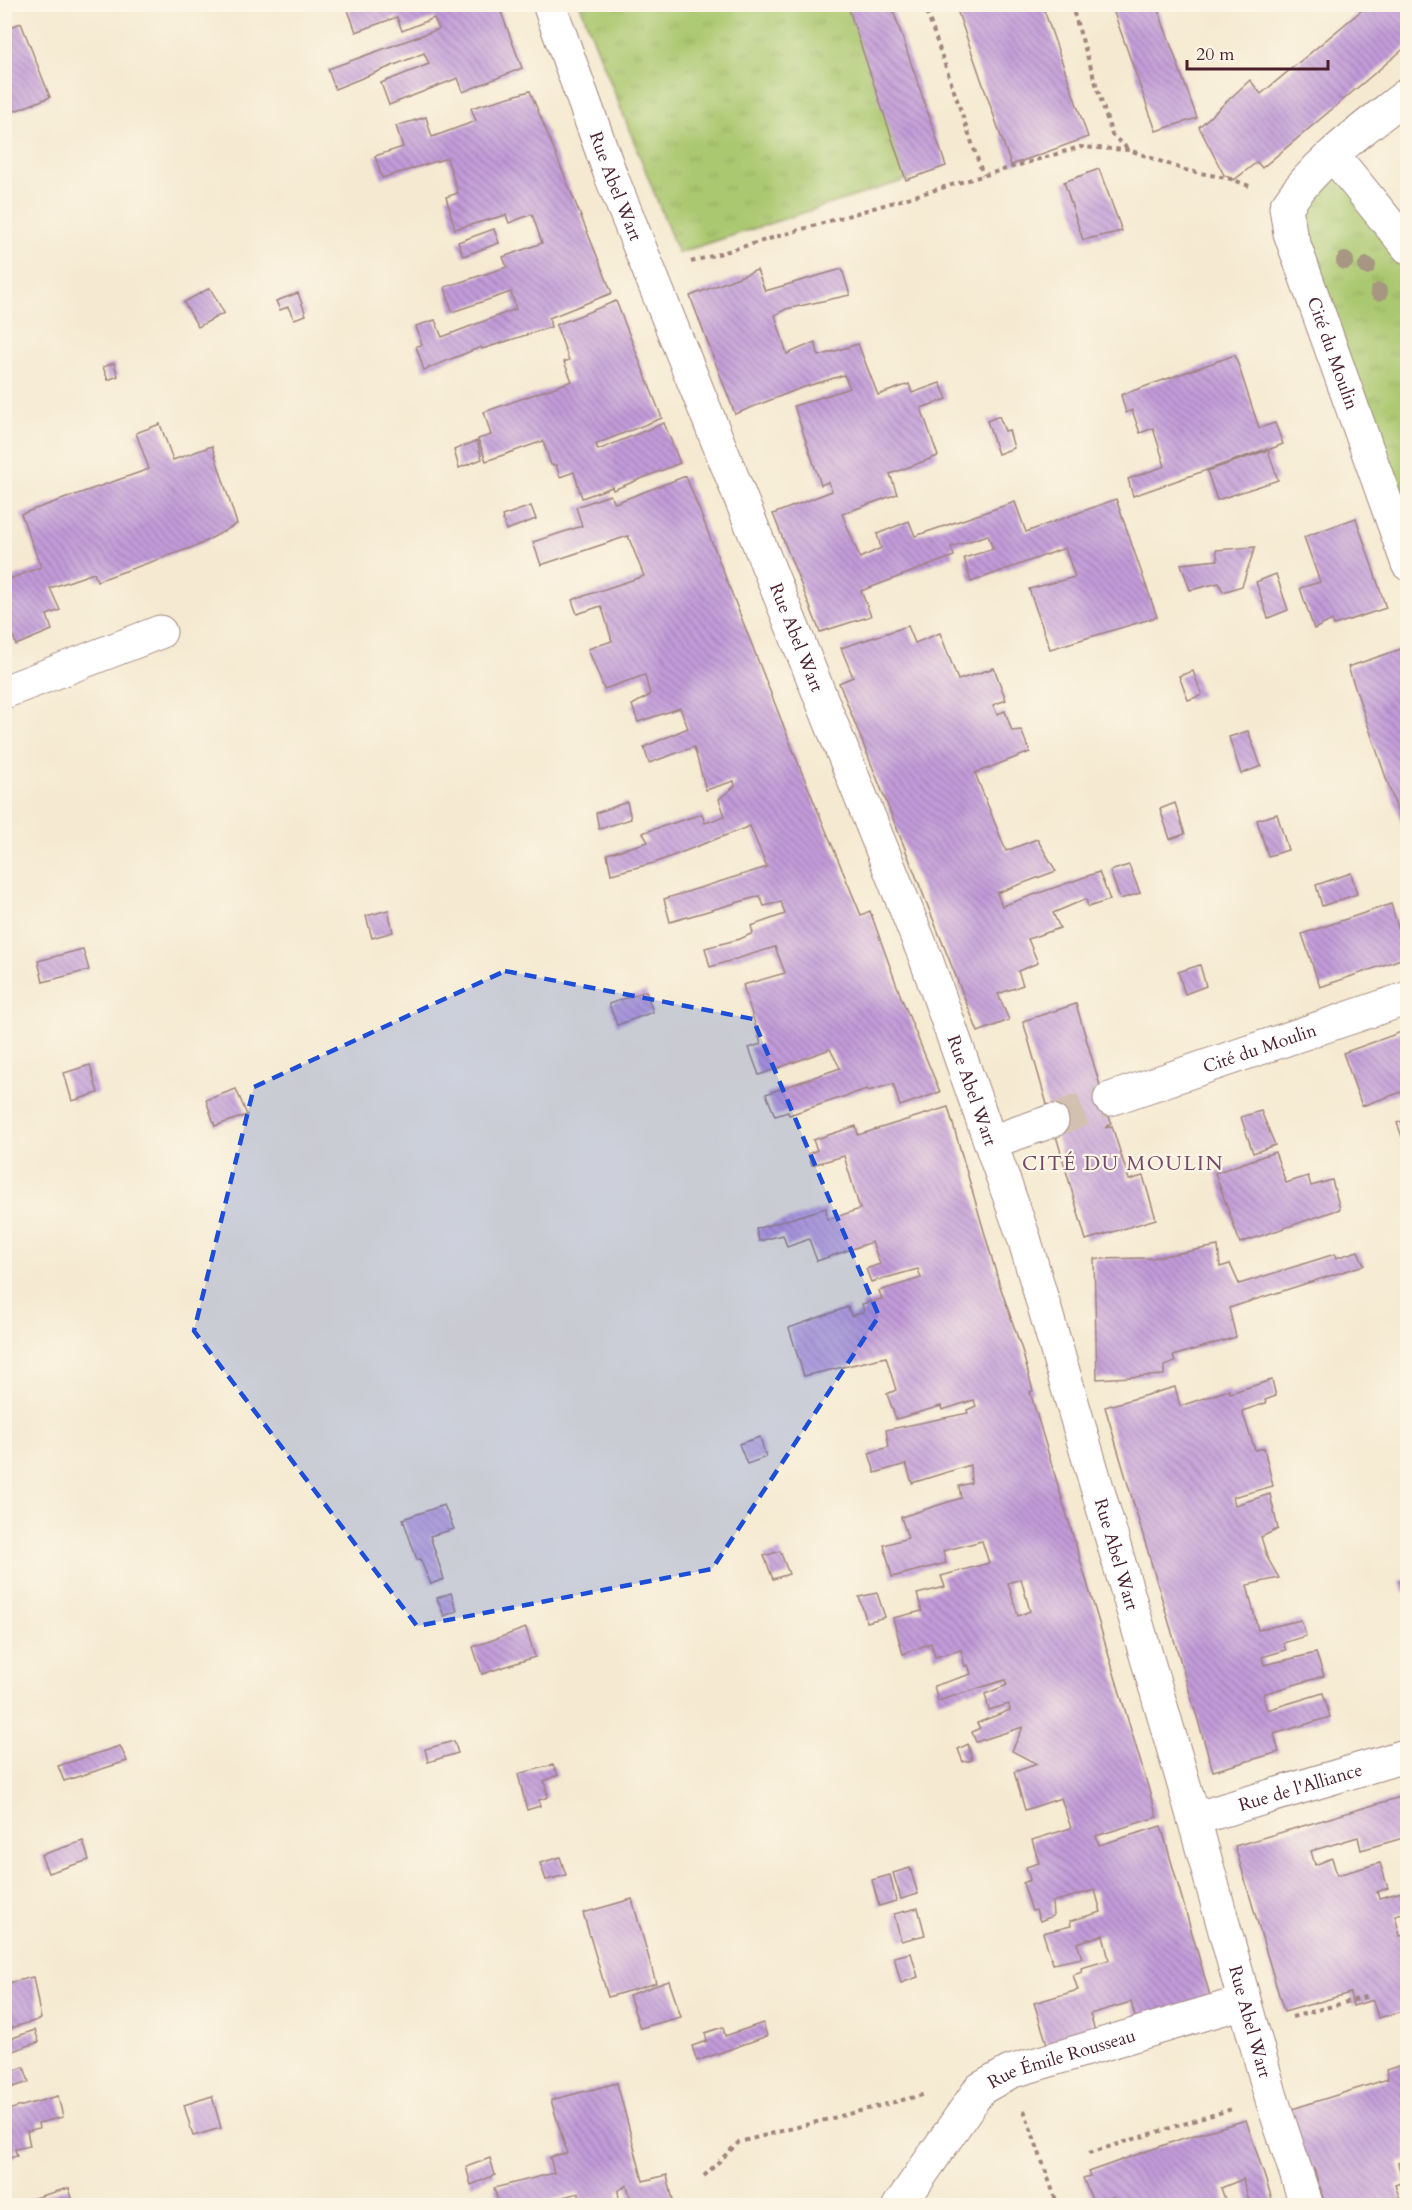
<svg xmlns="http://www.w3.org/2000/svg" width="1412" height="2210" font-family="Cardo,serif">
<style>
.grass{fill:url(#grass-tufts);stroke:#7a744d;stroke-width:1.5}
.building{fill:url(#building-back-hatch);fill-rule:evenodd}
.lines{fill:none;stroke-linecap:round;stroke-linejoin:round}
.minor-tunnel{stroke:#d3c1b0;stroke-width:33;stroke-dasharray:33 16;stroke-linecap:butt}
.minor-casing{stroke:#a0847e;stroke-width:35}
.path{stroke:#a0847e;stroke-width:4;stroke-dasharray:4.5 4.5;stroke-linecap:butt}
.minor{stroke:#fff;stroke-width:33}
.tree{fill:#a79681}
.marked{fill:#1d4ed8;fill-opacity:0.2;stroke:#1d4ed8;stroke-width:4.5;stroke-dasharray:12 8;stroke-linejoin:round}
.labels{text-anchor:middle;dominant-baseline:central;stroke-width:4.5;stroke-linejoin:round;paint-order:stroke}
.street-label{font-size:18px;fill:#4a1f2b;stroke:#fcf5e5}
.neighbourhood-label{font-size:20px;letter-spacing:1.5px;fill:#744a68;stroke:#fcf5e5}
</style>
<defs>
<pattern id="grass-tufts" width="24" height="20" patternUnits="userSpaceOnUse" patternTransform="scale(1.5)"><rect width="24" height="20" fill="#aac86f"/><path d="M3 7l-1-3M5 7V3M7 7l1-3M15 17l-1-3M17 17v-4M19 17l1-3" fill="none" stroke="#94ab60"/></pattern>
<pattern id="building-back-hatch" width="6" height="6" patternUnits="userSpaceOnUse" patternTransform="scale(1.5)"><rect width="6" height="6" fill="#c29bd9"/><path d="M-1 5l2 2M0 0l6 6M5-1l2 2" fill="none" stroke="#a07eb0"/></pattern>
</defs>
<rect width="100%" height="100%" fill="#fcf5e5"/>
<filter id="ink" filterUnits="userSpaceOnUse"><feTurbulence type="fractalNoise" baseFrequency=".0167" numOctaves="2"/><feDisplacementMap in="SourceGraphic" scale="12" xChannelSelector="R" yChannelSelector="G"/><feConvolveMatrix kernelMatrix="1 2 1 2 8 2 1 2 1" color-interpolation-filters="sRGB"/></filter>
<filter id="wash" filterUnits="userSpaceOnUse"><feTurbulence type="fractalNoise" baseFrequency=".008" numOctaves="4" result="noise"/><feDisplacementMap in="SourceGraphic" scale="24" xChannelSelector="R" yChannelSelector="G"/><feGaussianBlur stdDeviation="1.35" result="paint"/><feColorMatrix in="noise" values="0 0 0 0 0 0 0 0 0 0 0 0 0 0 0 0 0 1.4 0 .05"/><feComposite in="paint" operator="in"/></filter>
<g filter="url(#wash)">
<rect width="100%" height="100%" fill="#f5ead1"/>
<g class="grass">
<path d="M580 5H850L912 178 678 253Z"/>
<path d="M1333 155 1407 247V564L1290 233Z"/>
</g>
<g id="blocks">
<g class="building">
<path d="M362 4H498L522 68 463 92 458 78 389 105 381 83 429 64 424 53 335 89 328 69 439 29 434 18 402 31 397 17 356 32 348 10Z"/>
<path d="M847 4H891L946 166 906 180Z"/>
<path d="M955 4H1042L1088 137 1011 165Z"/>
<path d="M1111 4H1156L1197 118 1156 131Z"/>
<path d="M1368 5H1407V46L1262 168 1257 162 1234 180 1224 175 1199 127 1250 80 1261 94Z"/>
<path d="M21 23 50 97 5 115V29Z"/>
<path d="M530 91 612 293 549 318 551 327 482 349 481 347 424 370 416 346 422 345 416 326 435 320 442 337 516 309 511 292 452 312 445 287 507 267 503 257 542 243 532 214 509 223 506 215 455 229 446 197 458 193 447 158 382 178 375 156 403 147 396 126 426 117 432 137 476 121 471 108Z"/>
<path d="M1099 169 1122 231 1083 240 1064 182Z"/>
<path d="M1407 176V188L1402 181Z"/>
<path d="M494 229 499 243 463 256 458 242Z"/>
<path d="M842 269 850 295 786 309 775 315 787 354 815 342 819 356 858 344 878 395 909 384 912 393 940 383 947 399 921 408 938 456 890 474 897 494 842 514 860 558 881 548 877 534 909 521 915 536 1015 502 1026 532 1116 499 1157 617 1050 649 1029 589 1075 577 1065 548 971 582 964 558 993 549 988 535 951 547 954 556 861 591 871 616 820 632 773 514 832 491 828 482 821 485 794 406 850 388 844 375 801 388 735 414 690 296 757 270 765 291Z"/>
<path d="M210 288 224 313 198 327 184 302Z"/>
<path d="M298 293 306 315 294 319 288 307 280 310 276 301Z"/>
<path d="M616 301 662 418 596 444 598 450 664 423 680 463 613 490 612 487 582 498 574 472 560 477 556 465H551L543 441 486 461 478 439 491 435 484 412 572 381 564 362 569 360 556 325Z"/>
<path d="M1235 355 1259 428 1275 423 1283 444 1268 450 1278 480 1217 500 1207 471 1268 450 1266 449 1133 496 1128 479 1165 466 1153 428 1140 433 1132 410 1126 413 1121 395Z"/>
<path d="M114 363 118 376 108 380 103 367Z"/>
<path d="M999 416 1005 431 1009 430 1014 448 998 454 987 421Z"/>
<path d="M160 424 173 460 212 446 237 524 199 545 97 581 94 573 50 588 60 610 47 615 52 630 16 645 11 629 4 632V581L41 567 21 514 149 469 136 433Z"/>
<path d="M477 441 482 459 459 468 454 450Z"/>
<path d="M686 476 800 768 861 915 870 911 901 997 940 1092 900 1106 893 1084 868 1091 867 1089 789 1115 788 1112 775 1116 766 1094 840 1068 830 1049 759 1075 749 1048 761 1044 743 985 785 973 775 947 710 967 705 948 740 939 753 933 751 926 785 914 781 902 764 906 760 896 670 922 664 899 767 867 750 826 654 863 611 874 607 854 648 842 643 833 645 832 702 814 705 823 725 816 719 799 735 786 734 781 706 790 694 747 649 763 644 747 688 728 680 708 638 722 632 705 650 695 645 675 604 689 588 649 612 641 604 614 601 606 577 614 572 600 644 576 628 536 541 565 533 542 582 526 576 507 610 495 615 503Z"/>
<path d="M531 506 536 519 506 530 502 516Z"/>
<path d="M1356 518 1386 608 1334 625 1332 620 1314 629 1300 588 1320 582 1304 537Z"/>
<path d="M1255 547 1242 586 1223 592 1219 583 1190 590 1181 564 1218 560 1216 550Z"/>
<path d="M1276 574 1288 610 1268 618 1256 582Z"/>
<path d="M908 626 915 643 940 633 958 680 994 668 1006 700 993 705 997 714 1005 711 1012 731 1021 730 1030 752 975 773 1006 851 1037 839 1056 871 997 893 1002 906 1099 872 1110 900 1088 907 1086 899 1053 913 1060 928 1028 939 1038 963 1018 971 1023 985 998 994 1009 1020 978 1032 839 683 853 677 841 648Z"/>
<path d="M1401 649 1407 667V839L1348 667Z"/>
<path d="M1193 671 1202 695 1188 700 1179 676Z"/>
<path d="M1248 731 1261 766 1241 774 1229 737Z"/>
<path d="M627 802 631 819 599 829 596 813Z"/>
<path d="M1175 803 1185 834 1170 839 1160 809Z"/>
<path d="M1277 814 1288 850 1268 856 1257 820Z"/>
<path d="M1129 865 1140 893 1120 899 1110 871Z"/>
<path d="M1351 873 1357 894 1322 906 1316 885Z"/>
<path d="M1391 904 1407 957 1320 987 1302 934Z"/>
<path d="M388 910 393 932 372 938 366 916Z"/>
<path d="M83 949 89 970 43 982 38 961Z"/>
<path d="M1200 965 1206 986 1185 994 1178 972Z"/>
<path d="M646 991 653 1012 617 1025 609 1004Z"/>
<path d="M1076 1004 1111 1123 1105 1128 1112 1126 1129 1180 1143 1176 1156 1219 1086 1240 1023 1021Z"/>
<path d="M1407 1030V1090L1362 1106 1343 1053Z"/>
<path d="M90 1065 98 1093 72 1101 64 1073Z"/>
<path d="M236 1089 247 1115 215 1126 206 1100Z"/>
<path d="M948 1107 999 1283 1022 1350 1033 1391 1030 1392 1157 1817 1096 1836 1099 1845 1161 1826 1211 1999 1136 2020 1131 2002 1090 2014 1095 2031 1047 2044 1034 2003 1078 1990 1073 1975 1082 1972 1081 1968 1109 1960 1103 1935 1077 1943 1082 1958 1053 1964 1043 1933 1071 1926 1070 1921 1101 1912 1095 1890 1052 1902 1053 1916 1040 1921 1036 1910 1032 1911 1023 1883 1030 1880 1026 1867 1039 1863 1032 1840 1071 1828 1061 1798 1025 1810 1014 1772 1037 1764 1012 1751 1023 1727 976 1742 972 1732 980 1728 977 1723 1010 1710 1009 1704 989 1710 985 1694 1007 1685 1005 1680 938 1701 934 1686 971 1674 968 1665 965 1666 961 1650 935 1657 931 1643 903 1654 893 1618 922 1611 917 1594 945 1587 941 1576 989 1563 982 1541 943 1551 946 1563 892 1577 884 1545 908 1538 901 1517 961 1498 959 1486 971 1483 970 1465 912 1483 906 1464 875 1473 869 1453 889 1447 886 1430 968 1413 967 1410 976 1406 974 1400 942 1410 941 1406 896 1419 887 1394 896 1390 886 1357 804 1376 789 1328 848 1307 851 1316 864 1312 862 1304 882 1299 879 1291 921 1278 918 1269 871 1282 866 1269 880 1264 872 1242 817 1261 809 1239 787 1247 783 1235 759 1241 756 1229 826 1208 827 1220 860 1209 844 1156 812 1165 808 1154 817 1150 813 1140 856 1126 858 1135ZM1021 1579 1030 1611 1018 1616 1008 1583Z"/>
<path d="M1261 1111 1275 1145 1253 1153 1241 1117Z"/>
<path d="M1407 1119V1141L1404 1142 1397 1123Z"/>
<path d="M1275 1152 1286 1183 1308 1176 1311 1186 1332 1180 1340 1209 1240 1243 1215 1173Z"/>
<path d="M1218 1246 1220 1267 1230 1264 1239 1284 1335 1254 1336 1258 1358 1251 1364 1265 1229 1308 1236 1337 1173 1356 1175 1362 1164 1366V1375L1097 1379 1094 1259 1152 1258Z"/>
<path d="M1272 1380 1276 1396 1265 1400 1266 1403 1242 1411 1255 1450 1264 1448 1273 1486 1233 1497 1235 1505 1270 1494 1278 1529 1261 1537 1267 1557 1279 1578 1247 1585 1258 1630 1301 1620 1306 1636 1283 1643 1286 1650 1262 1657 1264 1665 1316 1653 1324 1676 1263 1694 1267 1710 1323 1693 1330 1717 1274 1734 1279 1752 1213 1771 1105 1407 1175 1387 1180 1406 1229 1390 1230 1393Z"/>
<path d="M760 1437 766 1457 747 1464 739 1444Z"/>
<path d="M444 1505 454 1529 430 1536 444 1579 431 1584 420 1559 417 1560 403 1519Z"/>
<path d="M780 1551 789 1574 773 1579 764 1556Z"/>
<path d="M1407 1579V1592L1403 1593 1400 1581Z"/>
<path d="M451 1593 457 1611 444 1616 437 1598Z"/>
<path d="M877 1593 885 1617 867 1622 859 1597Z"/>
<path d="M526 1628 535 1657 482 1674 473 1647Z"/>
<path d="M454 1741 458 1753 428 1762 425 1749Z"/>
<path d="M968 1744 972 1760 963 1762 958 1749Z"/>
<path d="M120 1746 127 1761 64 1781 58 1766Z"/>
<path d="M553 1765 558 1775 544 1781 548 1797 539 1800 540 1806 527 1810 518 1774Z"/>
<path d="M1407 1795V1837L1361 1850 1358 1837 1311 1851 1315 1865 1332 1858 1337 1875 1380 1863 1388 1888 1377 1892 1379 1898 1402 1892 1407 1912 1395 1915 1400 1936 1404 1935 1407 1947V2010L1378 2018 1373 2000 1353 2006 1350 1993 1284 2012 1235 1846Z"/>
<path d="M83 1841 89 1860 48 1873 41 1855Z"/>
<path d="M560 1857 566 1875 546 1880 540 1863Z"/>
<path d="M910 1868 918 1894 901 1899 893 1873Z"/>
<path d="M890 1875 896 1901 879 1906 872 1880Z"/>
<path d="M632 1899 656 1983 608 1997 583 1913Z"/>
<path d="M918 1908 925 1935 901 1941 894 1914Z"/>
<path d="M911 1953 918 1977 901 1983 894 1957Z"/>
<path d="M33 1977 41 2019 4 2030V1984Z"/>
<path d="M669 1981 681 2017 640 2028 629 1995Z"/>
<path d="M763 2023 767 2036 697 2061 692 2046 707 2041 705 2033 723 2027 725 2036Z"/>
<path d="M35 2030 39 2042 4 2054V2041Z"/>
<path d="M1407 2063V2160L1398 2163 1403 2182 1395 2185 1402 2205H1346L1345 2202 1325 2205 1314 2169 1308 2171 1292 2109 1388 2079 1386 2070Z"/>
<path d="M24 2067 29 2082 4 2090V2074Z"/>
<path d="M617 2083 643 2181 667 2175 674 2205H632L627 2185 618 2191 620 2205H596L595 2198 579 2202V2193L531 2205H499L494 2188 554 2173 550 2157 567 2153 551 2100Z"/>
<path d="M58 2096 63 2117 38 2123 39 2128 27 2131 30 2146 15 2149 17 2156 4 2159V2111Z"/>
<path d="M212 2096 221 2128 193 2136 184 2105Z"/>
<path d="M1246 2120 1274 2205H1250L1243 2179 1221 2188 1227 2205H1116L1113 2197 1093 2202 1083 2178 1090 2176 1088 2172 1181 2139Z"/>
<path d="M490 2158 495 2175 471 2185 466 2167Z"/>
<path d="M69 2188 74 2205H31L30 2199Z"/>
</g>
</g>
</g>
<g filter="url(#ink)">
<use href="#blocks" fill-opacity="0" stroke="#a0847e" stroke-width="1.5"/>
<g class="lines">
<path class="minor-tunnel" d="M1052 1121 1110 1099"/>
<defs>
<g id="minor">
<path id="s1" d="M549 4 611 176 926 959 1024 1238 1194 1819 1271 2097 1307 2206"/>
<path id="s2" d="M1408 94C1365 128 1316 161 1286 207L1290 233 1408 564"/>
<path d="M1333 155 1408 247"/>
<path d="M4 692 160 632"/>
<path id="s3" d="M1110 1099 1408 998"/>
<path d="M991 1142 1052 1121"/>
<path id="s4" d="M1194 1819 1408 1755"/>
<path id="s5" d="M899 2206 980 2089 1010 2072 1244 2002"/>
</g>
</defs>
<use href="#minor" class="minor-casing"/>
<g class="path">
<path d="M924 4 983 175"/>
<path d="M1071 4 1112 135 1128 149"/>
<path d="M691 262 1080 147 1129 150 1185 170 1231 179 1252 187"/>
<path d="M1292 2017 1369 1996"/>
<path d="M1024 2110 1058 2206"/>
<path d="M1089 2153 1232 2109"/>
<path d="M704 2176 739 2142 926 2094"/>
</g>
<use href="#minor" class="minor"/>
</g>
<g class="tree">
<circle cx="1345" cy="261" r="9"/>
<circle cx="1367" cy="266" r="9"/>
<circle cx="1379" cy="292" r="9"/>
</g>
</g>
<path class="marked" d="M505 971 753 1019 879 1316 712 1569 417 1626 194 1331 254 1087Z"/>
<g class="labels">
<g class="street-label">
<text stroke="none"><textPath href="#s1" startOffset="194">Rue Abel Wart</textPath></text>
<text stroke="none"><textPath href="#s2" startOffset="321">Cité du Moulin</textPath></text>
<text stroke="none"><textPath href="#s1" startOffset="680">Rue Abel Wart</textPath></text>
<text stroke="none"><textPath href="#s3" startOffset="158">Cité du Moulin</textPath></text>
<text stroke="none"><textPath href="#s1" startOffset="1166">Rue Abel Wart</textPath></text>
<text stroke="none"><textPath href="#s1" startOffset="1652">Rue Abel Wart</textPath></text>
<text stroke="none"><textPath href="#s4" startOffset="111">Rue de l'Alliance</textPath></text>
<text stroke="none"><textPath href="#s1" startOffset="2138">Rue Abel Wart</textPath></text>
<text stroke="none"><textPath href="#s5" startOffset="230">Rue Émile Rousseau</textPath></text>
</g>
<g class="neighbourhood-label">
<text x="1123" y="1163">CITÉ DU MOULIN</text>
</g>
</g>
<rect width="1412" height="2210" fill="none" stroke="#fcf5e5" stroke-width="24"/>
<path d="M1187 60v9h141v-9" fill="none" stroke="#4a1f2b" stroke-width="3"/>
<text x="1196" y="60" font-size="18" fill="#4a1f2b" stroke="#fcf5e5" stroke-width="4.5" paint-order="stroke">20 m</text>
</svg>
